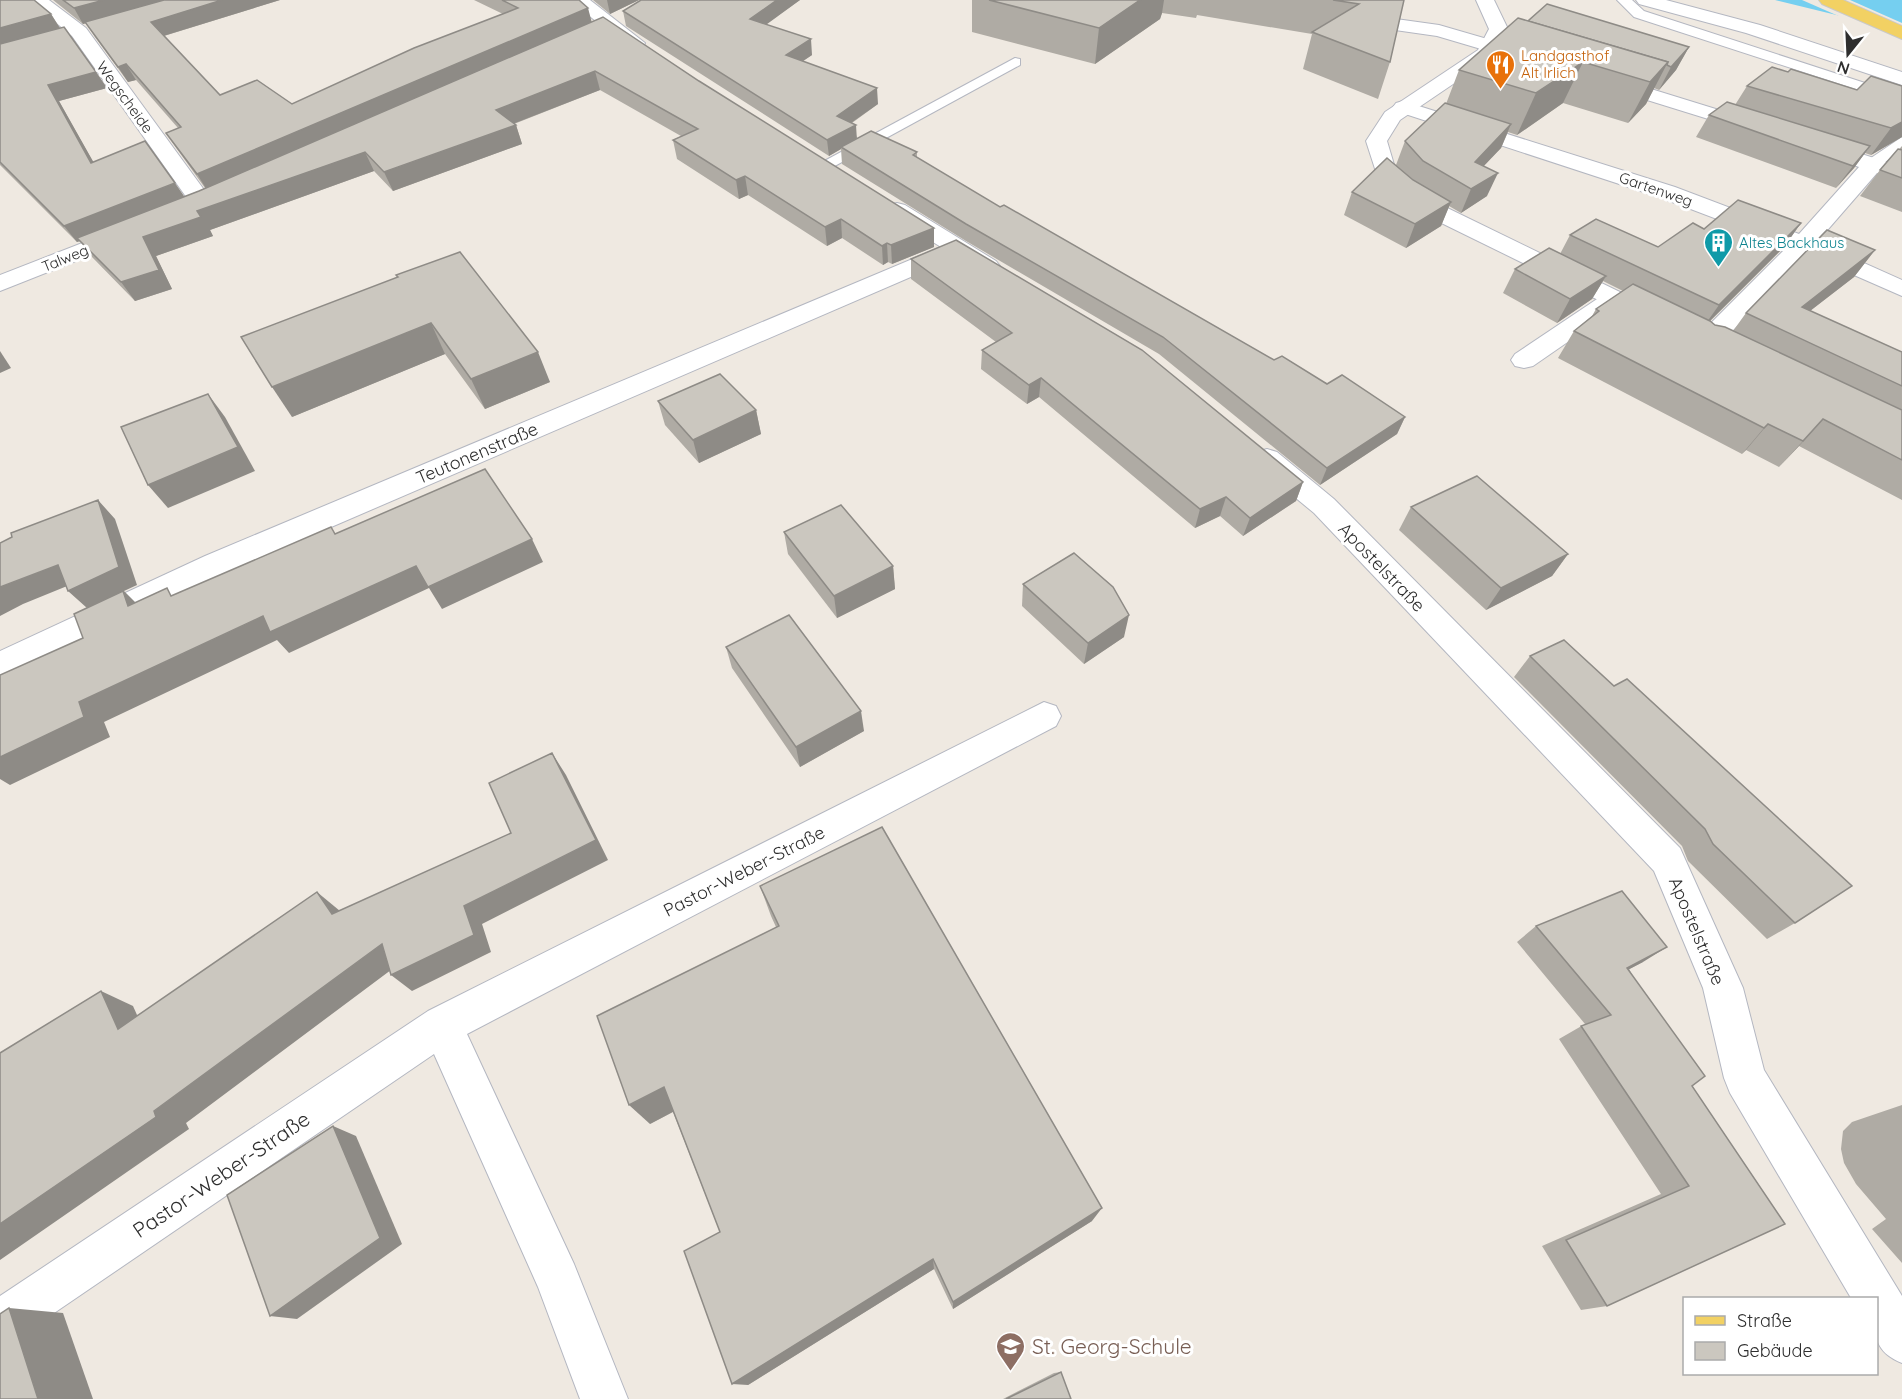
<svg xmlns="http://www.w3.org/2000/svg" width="1902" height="1399" font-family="Quicksand,sans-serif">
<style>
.water{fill:#75cff0}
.pier{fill:#efe9e1}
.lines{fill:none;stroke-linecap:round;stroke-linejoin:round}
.service-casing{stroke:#b4b7c1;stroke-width:2}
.minor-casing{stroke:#b4b7c1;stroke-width:2}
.tertiary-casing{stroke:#b4b7c1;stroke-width:2}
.primary-casing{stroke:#c9c9c9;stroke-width:2}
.service{fill:#fff;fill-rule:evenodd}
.minor{fill:#fff;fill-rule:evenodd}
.tertiary{fill:#fff;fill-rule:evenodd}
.primary{fill:#f2d163;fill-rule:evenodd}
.wall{fill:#afaba4}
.shaded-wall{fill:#8e8b86}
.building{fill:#cbc7bf;stroke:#8e8b86;stroke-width:1.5}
.labels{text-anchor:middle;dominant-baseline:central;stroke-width:6;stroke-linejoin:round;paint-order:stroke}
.far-food-label{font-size:15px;fill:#c56008;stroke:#fff;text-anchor:start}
.far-street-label{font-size:15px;fill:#2e2e2e;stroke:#fff}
.far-culture-label{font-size:15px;fill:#0d838f;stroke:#fff;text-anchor:start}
.street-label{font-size:18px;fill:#2e2e2e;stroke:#fff}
.near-street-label{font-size:21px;fill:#2e2e2e;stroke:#fff}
.near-education-label{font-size:21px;fill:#785e54;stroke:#fff;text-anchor:start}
</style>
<rect width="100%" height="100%" fill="#efe9e1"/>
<path class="water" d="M1775 0H1902V31Z"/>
<path class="pier" d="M1802 0H1850L1902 23V34L1850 21Z"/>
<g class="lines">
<defs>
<g id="service">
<path d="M1617 0H1632L1644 11 1902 95V104L1634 17Z"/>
<path d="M1015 58 1020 59V65L831 168 825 170 817 165Z"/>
<path d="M1902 137V149L1880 166H1868L1866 163 1868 160Z"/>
</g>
<g id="minor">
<path d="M29 0H49L86 28 210 198 213 203 210 208H194L72 36Z"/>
<path d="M569 0H590L645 43 643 47H629Z"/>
<path d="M1353 13 1439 25 1532 52 1535 56 1525 62 1437 36 1346 23 1344 19 1346 15Z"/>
<path d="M1609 76 1761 123 1764 127 1761 131H1747L1602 86 1599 82 1602 78Z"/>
<path d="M1403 101 1675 187 1799 234 1859 167 1811 150 1807 146 1811 142 1818 140 1902 167V181L1877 173 1817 242 1902 280V296L1806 254 1714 350 1705 352 1696 350 1692 344 1696 338 1788 246 1659 197 1396 111 1393 107 1396 103Z"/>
<path d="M897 203 905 205 996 261 1000 266 996 271 988 273 957 257 227 572 0 679V651L205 556 941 247 889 215 886 210 889 205Z"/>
<path d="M126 226 134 228 138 233 134 238 0 291V275Z"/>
<path d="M1615 291 1624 293 1627 298 1624 303 1533 366 1524 368 1515 366 1511 360 1515 354 1606 293Z"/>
<path d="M1267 449 1277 452 1334 499 1680 848 1743 988 1764 1070 1902 1296V1363C1869 1350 1876 1329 1876 1298H1851L1730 1093 1724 1078 1703 988 1654 871 1314 513 1257 466 1253 459 1257 452Z"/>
<path d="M1044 702 1056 706 1061 716 1056 726 467 1034 574 1264 628 1399H580L538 1287 434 1054 16 1339 0 1346V1296L428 1011Z"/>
</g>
<g id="tertiary">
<path d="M1476 0H1494L1508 29 1493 57 1400 120 1387 141 1395 168 1435 202 1661 312 1664 317 1661 322 1652 325 1643 322 1419 212 1377 175 1366 141 1385 112 1478 50 1489 29Z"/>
<path d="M1636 0H1666L1760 25 1902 72V85L1746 33 1639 4Z"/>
</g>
<path id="primary" d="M1819 0H1843L1902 26V39L1822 4Z"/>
</defs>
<use href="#service" class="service-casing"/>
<use href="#minor" class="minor-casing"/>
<use href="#tertiary" class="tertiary-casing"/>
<use href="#primary" class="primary-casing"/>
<use href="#service" class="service"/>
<use href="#minor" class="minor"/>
<use href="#tertiary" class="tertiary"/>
<use href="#primary" class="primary"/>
</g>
<g class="wall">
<path d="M0 0 51 14 60 28 96 72 107 88 59 101 93 162 184 197 205 188 177 149 166 133 178 128 136 80 128 82 95 37 86 23 83 24 53 0H280L164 36 220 95 292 104 503 14 474 0H579L591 22 934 247 892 264 888 262 883 265 842 238 827 246 748 195 739 199 677 159 673 140 681 136 600 90 514 124 516 125 522 144 393 191 374 171 210 230 213 236 156 256 172 289 135 301 92 257 80 241 77 242 0 165Z"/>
<path d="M593 0H639L610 14Z"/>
<path d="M641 0H800L766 24 812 55 803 61 878 104 852 123 857 138 917 152V158L1000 207 1274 360 1405 417 1397 434 1320 485 1159 354 966 241 842 164 841 149 829 156 626 26 623 11Z"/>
<path d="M972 0H1404L1390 62 1378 99 1303 69 1312 34 1197 15 1196 18 1162 13 1160 19 1095 64 972 32Z"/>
<path d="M1528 21 1689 47 1676 70 1659 90 1654 88 1646 104 1628 123 1563 103 1517 135 1508 132 1501 148 1483 166 1487 196 1461 213 1449 206 1441 226 1406 248 1344 215 1352 192 1396 165 1405 141 1446 104 1459 70Z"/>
<path d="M1788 72 1857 90 1902 86V137L1871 155 1865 153 1854 168 1836 188 1696 137 1709 115 1735 105 1747 86Z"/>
<path d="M1902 146V212L1860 196 1880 170Z"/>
<path d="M1801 223 1784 247 1710 321 1715 325 1733 331 1746 313 1875 250 1854 277 1810 311 1902 352V500L1799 446 1779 467 1746 450 1742 454 1558 358 1574 331 1592 316 1596 309 1623 291 1603 281 1592 299 1557 323 1503 293 1515 269 1560 254 1570 235 1658 247 1704 229Z"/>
<path d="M911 259 1303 482 1296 501 1243 536 1220 516 1195 528 1039 397 1027 404 981 369 982 350 996 342 911 279Z"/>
<path d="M398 278 550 382 485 409 445 354 292 417Z"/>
<path d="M658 401 756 410 761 434 699 463 665 425Z"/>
<path d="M1411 507 1568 554 1552 576 1486 610 1399 530Z"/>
<path d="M784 532 893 566 895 589 837 618 788 554Z"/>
<path d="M1023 584 1124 637 1084 664 1022 606Z"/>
<path d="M1564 640 1795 923 1767 939 1688 861 1682 846 1514 677 1530 656Z"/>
<path d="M726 647 864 731 800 767 732 668Z"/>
<path d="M760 886 1092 1221 953 1309 934 1269 748 1385 720 1232 673 1112 650 1124 776 927 771 916Z"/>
<path d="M1536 926 1643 962 1629 969 1692 1086 1785 1224 1607 1306 1581 1310 1542 1246 1661 1194 1559 1039 1585 1024 1517 942Z"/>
<path d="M1902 1105V1263L1872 1229 1886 1219 1856 1184 1844 1163 1841 1149 1843 1131 1852 1122Z"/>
<path d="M1061 1372 1071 1399H1003L1054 1373Z"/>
</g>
<g class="shaded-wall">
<path d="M104 0H170L83 24 74 8Z"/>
<path d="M222 0H280L160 37 151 22Z"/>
<path d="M607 0H639L610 14Z"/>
<path d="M777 0H800L752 35 750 19Z"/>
<path d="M1140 0H1164L1162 13 1160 19 1095 64 1099 28Z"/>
<path d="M588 8 592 23 207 190 197 174Z"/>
<path d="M51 14 61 30 0 47V28Z"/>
<path d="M811 39 812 55 788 71 786 55Z"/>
<path d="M1689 47 1676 70 1659 90 1671 67Z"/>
<path d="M1583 62 1563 103 1517 135 1536 93Z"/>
<path d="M1668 62 1646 104 1628 123 1650 82Z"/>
<path d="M126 64 136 80 128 82 118 67Z"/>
<path d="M595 71 600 90 502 128 496 110Z"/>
<path d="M96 72 107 88 59 101 103 179 91 163 48 85Z"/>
<path d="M877 88 878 104 838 132 837 116Z"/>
<path d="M1902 122V137L1871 155 1891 128Z"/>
<path d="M1511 124 1501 148 1465 186 1475 162Z"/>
<path d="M516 125 522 144 393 191 384 172Z"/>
<path d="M856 125 857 141 841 147V149L829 156 827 140Z"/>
<path d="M1870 146 1854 168 1836 188 1853 166Z"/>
<path d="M365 152 374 171 210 230 213 236 156 256 172 289 135 301 121 282 143 237 197 211Z"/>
<path d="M1498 173 1487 196 1461 213 1471 189Z"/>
<path d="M745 176 748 195 739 199 736 180Z"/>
<path d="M175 183 186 199 77 238 80 241 77 242 64 226Z"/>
<path d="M1451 202 1441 226 1406 248 1415 224Z"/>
<path d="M841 219 842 238 827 246 825 227Z"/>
<path d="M1801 223 1784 247 1702 329 1719 305Z"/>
<path d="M934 228V247L892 264 891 245Z"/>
<path d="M887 243 888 262 883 265 882 246Z"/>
<path d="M1875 250 1854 277 1784 331 1802 307Z"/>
<path d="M1606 276 1592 299 1557 323 1570 299Z"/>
<path d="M431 323 445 354 292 417 272 387Z"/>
<path d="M0 351 11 368 0 373Z"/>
<path d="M538 352 550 382 485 409 471 379Z"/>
<path d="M1041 378 1039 397 1027 404 1029 385Z"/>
<path d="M208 394 225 417 255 471 168 508 148 485Z"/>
<path d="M756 410 761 434 699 463 693 440Z"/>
<path d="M1405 417 1397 434 1320 485 1327 468Z"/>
<path d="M1823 419 1799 446 1779 467 1803 441Z"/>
<path d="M1768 424 1746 450 1742 454 1764 428Z"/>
<path d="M1303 482 1296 501 1243 536 1250 518Z"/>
<path d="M1226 497 1220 516 1195 528 1200 509Z"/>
<path d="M98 500 115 519 137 585 124 591 146 613 87 608 68 591Z"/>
<path d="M532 539 543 562 442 609 429 588 289 653 277 640 104 722 110 737 10 785 0 779V757L79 702 263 616 416 566Z"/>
<path d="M1568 554 1552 576 1486 610 1501 588Z"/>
<path d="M58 565 77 582 23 604 0 616V587Z"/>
<path d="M893 566 895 589 837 618 834 596Z"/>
<path d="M1129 615 1124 637 1084 664 1088 643Z"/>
<path d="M861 711 864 731 800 767 796 747Z"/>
<path d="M552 753 566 775 608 860 482 924 491 952 412 991 391 975 464 906 596 840Z"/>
<path d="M317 892 340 911 332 914Z"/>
<path d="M382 944 403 961 186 1123 189 1129 0 1260V1224Z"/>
<path d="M1667 947 1643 962 1605 982 1627 968Z"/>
<path d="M101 991 133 1006 150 1044 118 1029Z"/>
<path d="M664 1087 682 1107 650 1124 629 1105Z"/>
<path d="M333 1126 356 1136 402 1244 297 1319 270 1316Z"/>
<path d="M1102 1208 1092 1221 953 1309V1302Z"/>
<path d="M933 1259 934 1269 748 1385 732 1384Z"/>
<path d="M9 1308 63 1313 93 1399H38Z"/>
</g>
<g class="building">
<path d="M0 0H34L51 14 0 28Z"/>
<path d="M63 0H104L74 8Z"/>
<path d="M164 0H222L151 22 220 95 257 80 292 104 414 48 518 8 502 0H579L588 8 197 174 166 133 181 127 126 64 118 67 85 22Z"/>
<path d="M641 0H777L750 19 811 39 786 55 877 88 837 116 856 125 827 140 623 11Z"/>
<path d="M989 0H1140L1099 28Z"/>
<path d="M1333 0H1404L1390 62 1312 32 1359 4Z"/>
<path d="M1547 4 1689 47 1671 67 1667 65 1668 62 1528 21Z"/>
<path d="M603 17 699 81 934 228 891 245 887 243 882 246 841 219 825 227 745 176 736 180 673 140 698 129 595 71 496 110 516 125 384 172 365 152 197 211 201 217 143 237 159 270 121 282 77 238 199 191Z"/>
<path d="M1518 18 1668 62 1650 82 1583 62 1536 93 1459 70Z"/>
<path d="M64 27 96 72 48 85 91 163 145 141 175 183 64 226 0 162V44Z"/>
<path d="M1772 67 1788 72 1791 69 1857 90 1871 76 1902 86V122L1891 128 1747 86Z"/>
<path d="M1727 102 1870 146 1853 166 1709 115Z"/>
<path d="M1445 103 1511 124 1475 162 1498 173 1471 189 1423 161 1405 141Z"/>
<path d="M871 131 917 152 913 155 1000 207 1004 205 1274 360 1282 356 1327 384 1342 375 1405 417 1327 468 1163 337 966 224 841 147Z"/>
<path d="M1898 149 1902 150V178L1880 170Z"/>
<path d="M1387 158 1413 180 1451 202 1415 224 1352 192Z"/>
<path d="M1738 200 1801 223 1719 305 1570 235 1596 219 1658 247 1693 223 1704 229Z"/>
<path d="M1827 230 1875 250 1802 307 1902 352V386L1746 313Z"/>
<path d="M956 240 1142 350 1303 482 1250 518 1226 497 1200 509 1041 378 1029 385 982 350 1012 333 911 259Z"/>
<path d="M1549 248 1606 276 1570 299 1515 269Z"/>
<path d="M460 252 538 352 471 379 431 323 272 387 241 337 398 277 396 275Z"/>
<path d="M1633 284 1710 321 1715 325 1725 327 1902 410V460L1823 419 1803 441 1768 424 1764 428 1574 331 1599 311 1596 309Z"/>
<path d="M720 374 756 410 693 440 658 401Z"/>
<path d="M208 394 238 447 148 485 121 427Z"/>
<path d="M485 469 532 539 428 587 416 566 270 632 263 616 79 702 84 717 0 757V675L83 638 74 614 123 591 128 606 167 588 171 596 331 527 335 534Z"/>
<path d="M1477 476 1568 554 1501 588 1411 507Z"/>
<path d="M98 500 119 567 68 591 58 565 0 587V543L12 537 11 533Z"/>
<path d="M841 505 893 566 834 596 784 532Z"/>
<path d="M1074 553 1113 587 1129 615 1088 643 1023 584Z"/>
<path d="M789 615 861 711 796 747 726 647Z"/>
<path d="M1564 640 1614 686 1627 679 1852 886 1795 923 1713 844 1705 829 1530 656Z"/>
<path d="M552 753 596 840 464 906 474 935 391 975 382 944 154 1111 156 1117 0 1224V1053L101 991 118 1029 317 892 332 914 511 833 489 783Z"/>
<path d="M882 827 1102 1208 953 1302 933 1259 732 1384 684 1251 720 1232 664 1087 629 1105 597 1016 779 926 760 886Z"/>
<path d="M1622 891 1667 947 1627 968 1705 1076 1692 1086 1785 1224 1607 1306 1566 1240 1689 1186 1581 1026 1611 1015 1536 926Z"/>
<path d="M333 1126 380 1238 270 1316 227 1195Z"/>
<path d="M9 1308 38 1399H0V1314Z"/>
<path d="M1061 1372 1071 1399H1006Z"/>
</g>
<defs>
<symbol id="restaurant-pin" viewBox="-11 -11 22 30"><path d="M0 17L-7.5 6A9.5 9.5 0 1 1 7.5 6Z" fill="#e8710a" stroke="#fff"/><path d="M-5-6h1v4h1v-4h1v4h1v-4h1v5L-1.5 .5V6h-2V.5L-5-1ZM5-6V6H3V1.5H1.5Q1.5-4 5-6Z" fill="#fff"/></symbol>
<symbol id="building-pin" viewBox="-11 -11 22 30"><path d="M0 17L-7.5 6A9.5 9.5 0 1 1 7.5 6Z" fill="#0f9aa8" stroke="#fff"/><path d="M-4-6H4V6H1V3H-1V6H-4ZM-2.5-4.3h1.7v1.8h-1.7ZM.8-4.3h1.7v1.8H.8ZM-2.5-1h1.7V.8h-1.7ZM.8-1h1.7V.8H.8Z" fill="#fff"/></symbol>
<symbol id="school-pin" viewBox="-11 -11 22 30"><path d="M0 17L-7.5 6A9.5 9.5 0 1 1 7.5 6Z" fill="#8d6e63" stroke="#fff"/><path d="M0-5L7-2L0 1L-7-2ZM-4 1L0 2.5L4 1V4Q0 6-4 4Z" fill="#fff"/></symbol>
</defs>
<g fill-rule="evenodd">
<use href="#restaurant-pin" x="1484" y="48" width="33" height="45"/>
<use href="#building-pin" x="1702" y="226" width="33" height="45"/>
<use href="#school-pin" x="994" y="1330" width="33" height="45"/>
</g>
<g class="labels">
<g class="far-food-label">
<text x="1521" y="55">Landgasthof<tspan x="1521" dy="17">Alt Irlich</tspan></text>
</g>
<g class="far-street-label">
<text transform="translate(125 97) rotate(54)">Wegscheide</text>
<text transform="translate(1656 189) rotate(19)">Gartenweg</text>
<text transform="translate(65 258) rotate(-22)">Talweg</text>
</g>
<g class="far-culture-label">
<text x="1739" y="242">Altes Backhaus</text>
</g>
<g class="street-label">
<text transform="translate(477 453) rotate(-23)">Teutonenstraße</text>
<text transform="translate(1382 567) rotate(46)">Apostelstraße</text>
<text transform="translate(744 871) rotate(-27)">Pastor-Weber-Straße</text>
<text transform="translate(1697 931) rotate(67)">Apostelstraße</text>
</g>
<g class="near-street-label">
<text transform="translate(221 1174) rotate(-34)">Pastor-Weber-Straße</text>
</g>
<g class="near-education-label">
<text x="1032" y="1346">St. Georg-Schule</text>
</g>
</g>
<rect x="1683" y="1297" width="195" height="78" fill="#ffffff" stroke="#ababab" stroke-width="1.5"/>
<rect x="1695" y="1316" width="30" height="9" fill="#f2d163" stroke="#ababab" stroke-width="1.5"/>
<text x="1737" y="1327" font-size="18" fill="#2e2e2e">Straße</text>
<rect x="1695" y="1342" width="30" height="18" fill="#cbc7bf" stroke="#ababab" stroke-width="1.5"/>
<text x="1737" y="1357" font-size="18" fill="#2e2e2e">Gebäude</text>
<g transform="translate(1848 54) rotate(198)" stroke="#ffffff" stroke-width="4.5" paint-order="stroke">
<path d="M0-4.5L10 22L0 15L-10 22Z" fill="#2e2e2e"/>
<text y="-9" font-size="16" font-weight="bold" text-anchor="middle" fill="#2e2e2e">N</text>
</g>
</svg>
